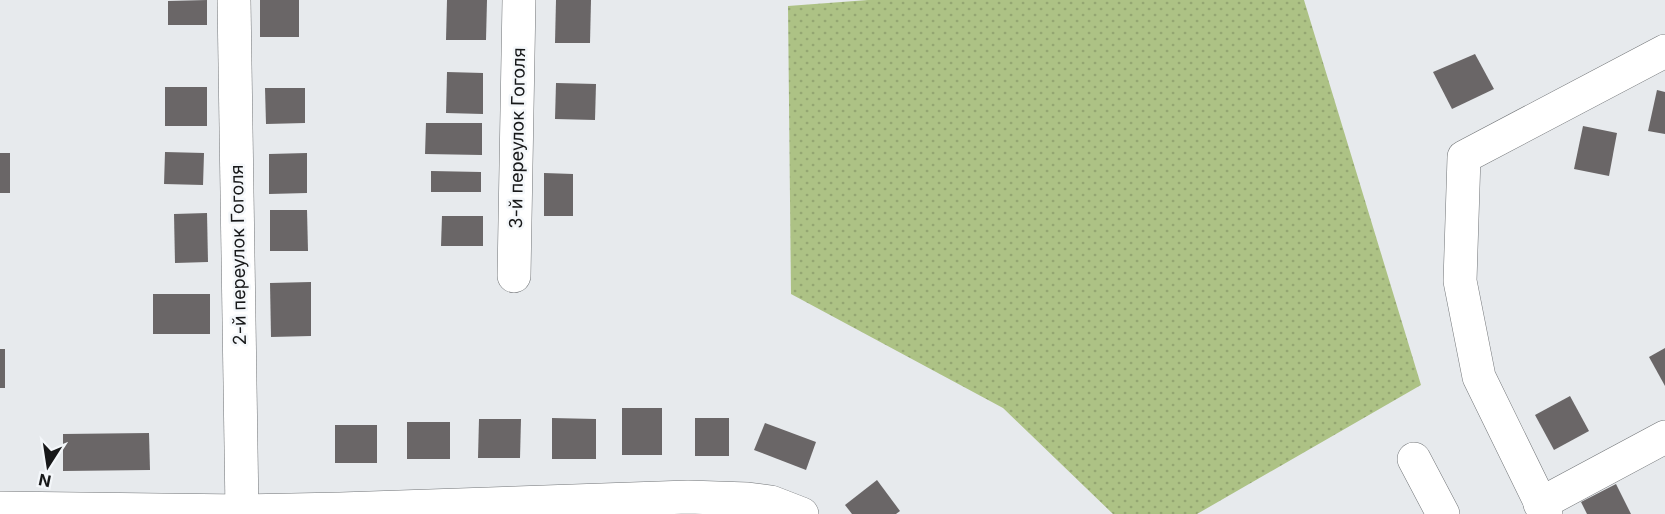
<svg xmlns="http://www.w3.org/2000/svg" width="1665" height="514" font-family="Inter,sans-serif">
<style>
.grass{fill:url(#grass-dots)}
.building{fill:#6a6667}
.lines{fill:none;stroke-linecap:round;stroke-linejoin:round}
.minor-casing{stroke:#717477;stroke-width:34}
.minor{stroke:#fff;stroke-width:33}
.labels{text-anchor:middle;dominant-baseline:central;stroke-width:5;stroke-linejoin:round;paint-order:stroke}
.street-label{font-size:18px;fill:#171819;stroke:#f4f7fa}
</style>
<defs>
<pattern id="grass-dots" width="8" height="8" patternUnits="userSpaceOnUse" patternTransform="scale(1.5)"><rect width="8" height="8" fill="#adc285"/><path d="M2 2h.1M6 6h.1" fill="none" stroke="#94a672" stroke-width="1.8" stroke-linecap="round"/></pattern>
</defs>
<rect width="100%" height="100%" fill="#e7eaed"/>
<path class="grass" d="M868 0H1304L1421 385 1197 514H1113L1003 408 791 294 788 6Z"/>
<g class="building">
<path d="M207 0V25H168V1Z"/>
<rect x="260" y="0" width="39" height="37"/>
<path d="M447 0H487L486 40H446Z"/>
<path d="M556 0H591L590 43H555Z"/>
<path d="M1475 54 1494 89 1452 109 1433 72Z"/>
<path d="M447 72 483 73V114L446 113Z"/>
<path d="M556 83 596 84 595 120 555 119Z"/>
<rect x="165" y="87" width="42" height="39"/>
<path d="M265 88H305V123L266 124Z"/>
<path d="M1657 90 1665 92V134L1648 131Z"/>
<path d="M426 123H482V155L425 154Z"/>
<path d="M1583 126 1617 133 1609 176 1574 169Z"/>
<path d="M165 152 204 153 203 185 164 184Z"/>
<rect x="0" y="153" width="10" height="40"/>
<path d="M307 153V193L269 194V154Z"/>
<path d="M431 171 481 172V192H431Z"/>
<path d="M544 173 573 174V216H544Z"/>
<path d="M270 210H307L308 251H270Z"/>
<path d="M207 213 208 262 175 263 174 214Z"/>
<path d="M442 216H483V246H441Z"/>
<path d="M311 282V336L271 337 270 283Z"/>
<rect x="153" y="294" width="57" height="40"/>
<path d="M1665 348V386L1649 357Z"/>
<rect x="0" y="349" width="5" height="39"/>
<path d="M1570 396 1589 431 1554 450 1535 415Z"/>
<rect x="622" y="408" width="40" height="47"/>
<path d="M552 418 596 419V459H552Z"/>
<rect x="695" y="418" width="34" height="38"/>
<path d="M479 419H521L520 458H478Z"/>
<rect x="407" y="422" width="43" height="37"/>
<path d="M765 423 816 442 806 470 754 450Z"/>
<rect x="335" y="425" width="42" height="38"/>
<path d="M149 433 150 470 63 471V434Z"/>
<path d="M877 480 900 511 896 514H852L845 505Z"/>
<path d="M1616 484 1631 514H1587L1581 502Z"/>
</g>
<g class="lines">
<defs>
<g id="minor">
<path d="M234 0 242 511"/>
<path d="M514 276 519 0"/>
<path d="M1414 459 1443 514"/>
<path d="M1540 504 1665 437"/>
<path d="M0 508 242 511 340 509 688 497 748 499 771 502 802 514"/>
<path d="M1546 514 1479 377 1460 281 1464 157 1665 51"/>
</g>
</defs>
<use href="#minor" class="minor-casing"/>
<use href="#minor" class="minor"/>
</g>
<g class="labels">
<g class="street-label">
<text transform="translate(517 138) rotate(-89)">3-й переулок Гоголя</text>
<text transform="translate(238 255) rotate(-91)">2-й переулок Гоголя</text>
</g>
</g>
<g transform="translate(48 466) rotate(192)" stroke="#f4f7fa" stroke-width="4.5" paint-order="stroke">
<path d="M0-4.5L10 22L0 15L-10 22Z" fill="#171819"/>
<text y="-9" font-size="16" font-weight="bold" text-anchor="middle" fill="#171819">N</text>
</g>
</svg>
